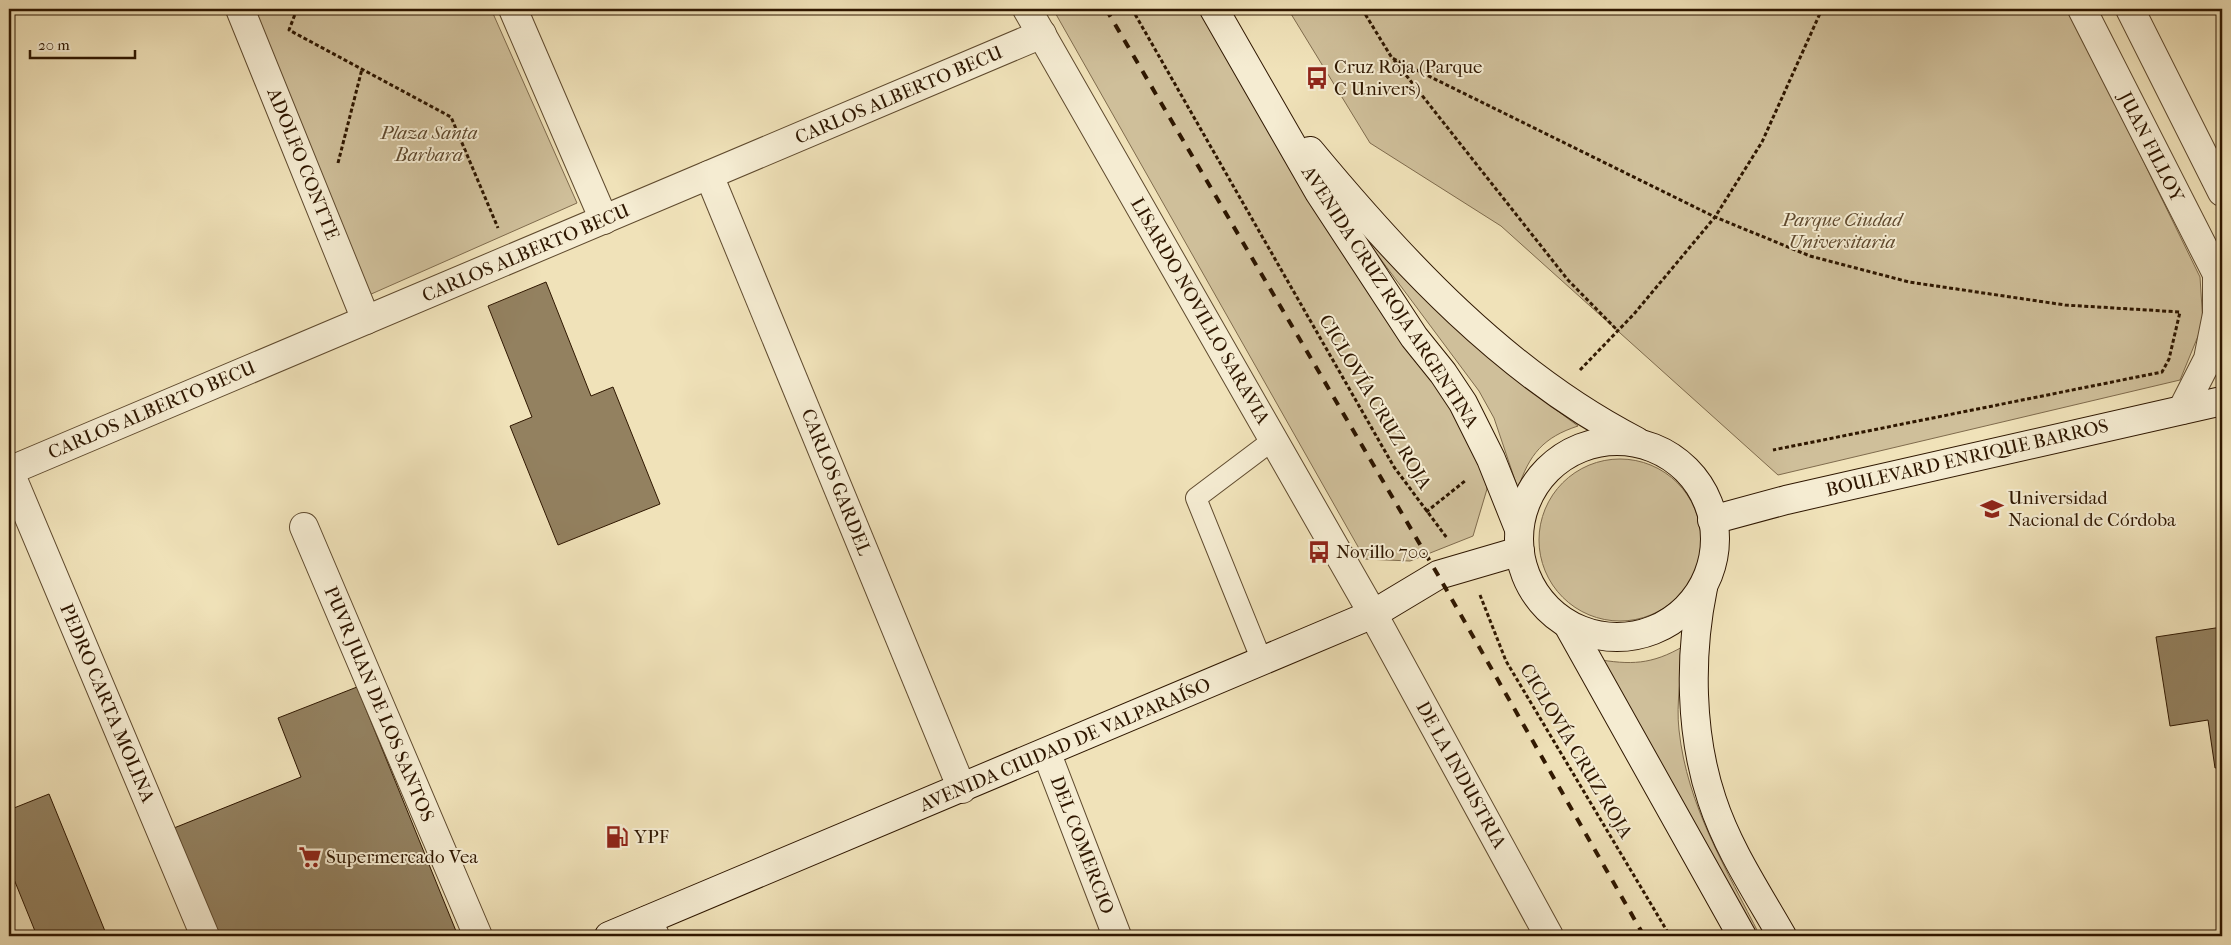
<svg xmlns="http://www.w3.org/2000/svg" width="2231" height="945" font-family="'IM FELL French Canon',serif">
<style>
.green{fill:#cfbf9a;stroke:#7f6b4d}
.building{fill:#938160;stroke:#2f1700}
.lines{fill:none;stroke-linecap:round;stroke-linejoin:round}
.lane-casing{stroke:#5f4a2e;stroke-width:22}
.street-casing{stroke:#5f4a2e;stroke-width:30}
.secondary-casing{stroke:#2f1700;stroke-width:30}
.path{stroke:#2f1700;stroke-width:3;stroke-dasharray:4 2.5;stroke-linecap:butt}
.lane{stroke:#f5ecd2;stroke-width:20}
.street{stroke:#f5ecd2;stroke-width:28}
.secondary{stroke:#f5ecd2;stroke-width:28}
.rail{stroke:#2f1700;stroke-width:4;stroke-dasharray:9 9;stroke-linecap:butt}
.labels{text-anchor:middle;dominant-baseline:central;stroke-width:4;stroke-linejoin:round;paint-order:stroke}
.poi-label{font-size:19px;fill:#2f1700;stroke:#f5ecd2;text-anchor:start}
.street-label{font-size:19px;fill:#2f1700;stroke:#f5ecd2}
.park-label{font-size:19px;font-style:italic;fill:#5f492e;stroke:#f5ecd2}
</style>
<rect width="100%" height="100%" fill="#f0e2b9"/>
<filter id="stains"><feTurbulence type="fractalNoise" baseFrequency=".004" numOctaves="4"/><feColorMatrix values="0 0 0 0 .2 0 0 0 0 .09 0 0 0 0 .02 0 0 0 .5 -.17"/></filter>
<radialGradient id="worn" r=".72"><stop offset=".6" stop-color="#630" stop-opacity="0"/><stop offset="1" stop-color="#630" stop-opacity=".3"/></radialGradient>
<g class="green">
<path d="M255 9H491L577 203 369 295Z"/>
<path d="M1053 9H1206L1453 401 1481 459 1487 489 1473 536 1410 561 1365 559Z"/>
<path d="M1288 9H2069L2200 277 2203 324 2180 380 1778 475 1501 226 1370 143Z"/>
<path d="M1338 202 1516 380 1578 426C1544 437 1529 454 1518 489L1494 418 1479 391Z"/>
<circle cx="1620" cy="540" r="81"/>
<path d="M1684 646C1681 674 1676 703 1679 730 1687 806 1727 870 1760 936H1749L1595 659C1631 665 1651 665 1684 646Z"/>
</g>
<g class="building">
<path d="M546 282 591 396 613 387 660 504 558 545 510 426 532 417 488 306Z"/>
<path d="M2222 627V767L2215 768 2208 720 2170 726 2156 637Z"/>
<path d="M357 687 458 936H217L174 828 301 777 278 718Z"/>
<path d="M49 794 107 936H37L9 867V810Z"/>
</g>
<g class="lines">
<defs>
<path id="lane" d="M1262 661 1196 498 1273 440"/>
<g id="street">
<path d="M240 9 366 320"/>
<path d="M513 9 604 220"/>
<path d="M1027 9 1373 614 1549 936"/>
<path d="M2082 9 2222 284"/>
<path d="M2130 9 2222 192"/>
<path d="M709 175 962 789"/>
<path d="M2182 410 2208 359 2217 314V276"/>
<path d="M9 470 205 936"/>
<path d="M9 471 1042 34"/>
<path d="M304 527 478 936"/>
<path d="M1047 754 1117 936"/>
<path d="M648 920 655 936"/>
</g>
<g id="secondary">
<path d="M1214 9 1319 192 1414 337 1443 373 1463 403 1491 459 1519 529"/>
<path d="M1310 151C1402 262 1506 374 1636 441"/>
<circle cx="1617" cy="539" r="98"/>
<path d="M1712 520 1786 500 2222 401"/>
<path d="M1703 588C1689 656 1690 734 1712 800 1728 849 1757 892 1782 936"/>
<path d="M1568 625 1742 936"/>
<path d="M609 936 1373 614 1438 575 1520 551"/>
</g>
</defs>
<use href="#lane" class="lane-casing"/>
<use href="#street" class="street-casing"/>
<use href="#secondary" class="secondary-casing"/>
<g class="path">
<path d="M297 9 289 30 451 117 498 228"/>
<path d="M1132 9 1394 467 1447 538"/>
<path d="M1362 9 1392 58 1715 217 1810 256 1909 282 2065 305 2180 312 2169 359 2162 372 1773 450"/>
<path d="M1394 60 1568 280 1618 331"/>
<path d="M338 163 362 69"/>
<path d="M1580 370 1634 314 1715 217 1762 142 1822 9"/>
<path d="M1426 512 1465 481"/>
<path d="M1480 595 1506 661 1670 936"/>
</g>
<use href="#lane" class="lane"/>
<use href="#street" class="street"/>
<use href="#secondary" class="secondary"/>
<path class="rail" d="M1106 9 1438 575 1644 936"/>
</g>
<defs>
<symbol id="bus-bare" viewBox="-9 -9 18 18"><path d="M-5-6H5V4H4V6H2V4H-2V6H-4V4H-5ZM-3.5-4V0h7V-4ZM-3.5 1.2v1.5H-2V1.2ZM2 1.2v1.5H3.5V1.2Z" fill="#8f2418" stroke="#f5ecd2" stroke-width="2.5" paint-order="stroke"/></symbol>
<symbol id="university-bare" viewBox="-9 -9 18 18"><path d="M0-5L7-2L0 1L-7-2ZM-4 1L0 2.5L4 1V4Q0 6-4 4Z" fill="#8f2418" stroke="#f5ecd2" stroke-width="2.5" paint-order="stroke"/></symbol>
<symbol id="fuel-bare" viewBox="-9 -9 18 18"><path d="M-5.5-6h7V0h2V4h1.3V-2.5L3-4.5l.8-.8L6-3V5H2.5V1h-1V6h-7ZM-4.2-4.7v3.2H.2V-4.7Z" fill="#8f2418" stroke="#f5ecd2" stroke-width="2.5" paint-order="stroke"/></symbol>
<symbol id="supermarket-bare" viewBox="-9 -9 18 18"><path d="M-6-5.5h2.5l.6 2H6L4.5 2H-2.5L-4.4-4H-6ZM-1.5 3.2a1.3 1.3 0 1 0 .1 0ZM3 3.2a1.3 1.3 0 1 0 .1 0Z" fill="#8f2418" stroke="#f5ecd2" stroke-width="2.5" paint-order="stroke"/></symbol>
</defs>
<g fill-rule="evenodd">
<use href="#bus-bare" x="1301" y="62" width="32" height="32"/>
<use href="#university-bare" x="1976" y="493" width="32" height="32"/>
<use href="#bus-bare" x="1303" y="536" width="32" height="32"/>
<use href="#fuel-bare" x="601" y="821" width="32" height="32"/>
<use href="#supermarket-bare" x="294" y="841" width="32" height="32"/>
</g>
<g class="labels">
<g class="poi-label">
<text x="1334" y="67">Cruz Roja (Parque<tspan x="1334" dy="22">C Univers)</tspan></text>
<text x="2008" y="498">Universidad<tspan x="2008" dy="22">Nacional de Córdoba</tspan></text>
<text x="1336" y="552">Novillo 700</text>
<text x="634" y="837">YPF</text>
<text x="326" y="857">Supermercado Vea</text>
</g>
<g class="street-label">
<text transform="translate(899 95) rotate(-23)">CARLOS ALBERTO BECU</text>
<text transform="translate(2151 147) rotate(63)">JUAN FILLOY</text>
<text transform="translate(303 164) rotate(68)">ADOLFO CONTTE</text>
<text transform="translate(526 253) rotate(-23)">CARLOS ALBERTO BECU</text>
<text transform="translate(1390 297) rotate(57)">AVENIDA CRUZ ROJA ARGENTINA</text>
<text transform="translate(1200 311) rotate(60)">LISARDO NOVILLO SARAVIA</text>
<text transform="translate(1375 402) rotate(59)">CICLOVÍA CRUZ ROJA</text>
<text transform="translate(152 410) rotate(-23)">CARLOS ALBERTO BECU</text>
<text transform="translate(1967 458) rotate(-13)">BOULEVARD ENRIQUE BARROS</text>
<text transform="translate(836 482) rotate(68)">CARLOS GARDEL</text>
<text transform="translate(107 703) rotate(67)">PEDRO CARTA MOLINA</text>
<text transform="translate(379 704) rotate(67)">PUVR JUAN DE LOS SANTOS</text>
<text transform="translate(1065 745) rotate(-23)">AVENIDA CIUDAD DE VALPARAÍSO</text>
<text transform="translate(1576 751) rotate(59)">CICLOVÍA CRUZ ROJA</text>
<text transform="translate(1461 775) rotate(61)">DE LA INDUSTRIA</text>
<text transform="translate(1082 845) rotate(69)">DEL COMERCIO</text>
</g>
<g class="park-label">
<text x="429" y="133">Plaza Santa<tspan x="429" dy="22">Barbara</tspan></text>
<text x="1842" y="220">Parque Ciudad<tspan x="1842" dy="22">Universitaria</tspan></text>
</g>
</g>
<rect width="2231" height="945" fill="none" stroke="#f0e2b9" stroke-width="30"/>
<rect x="10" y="10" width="2211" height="925" fill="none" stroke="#2f1700" stroke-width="2.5"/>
<rect x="15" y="15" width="2201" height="915" fill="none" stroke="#2f1700"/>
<path d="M30 50v8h105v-8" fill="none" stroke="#2f1700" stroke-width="2.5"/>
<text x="38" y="50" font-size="15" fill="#2f1700" stroke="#f5ecd2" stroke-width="4" paint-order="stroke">20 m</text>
<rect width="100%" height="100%" filter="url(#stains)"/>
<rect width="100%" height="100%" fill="url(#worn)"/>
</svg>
